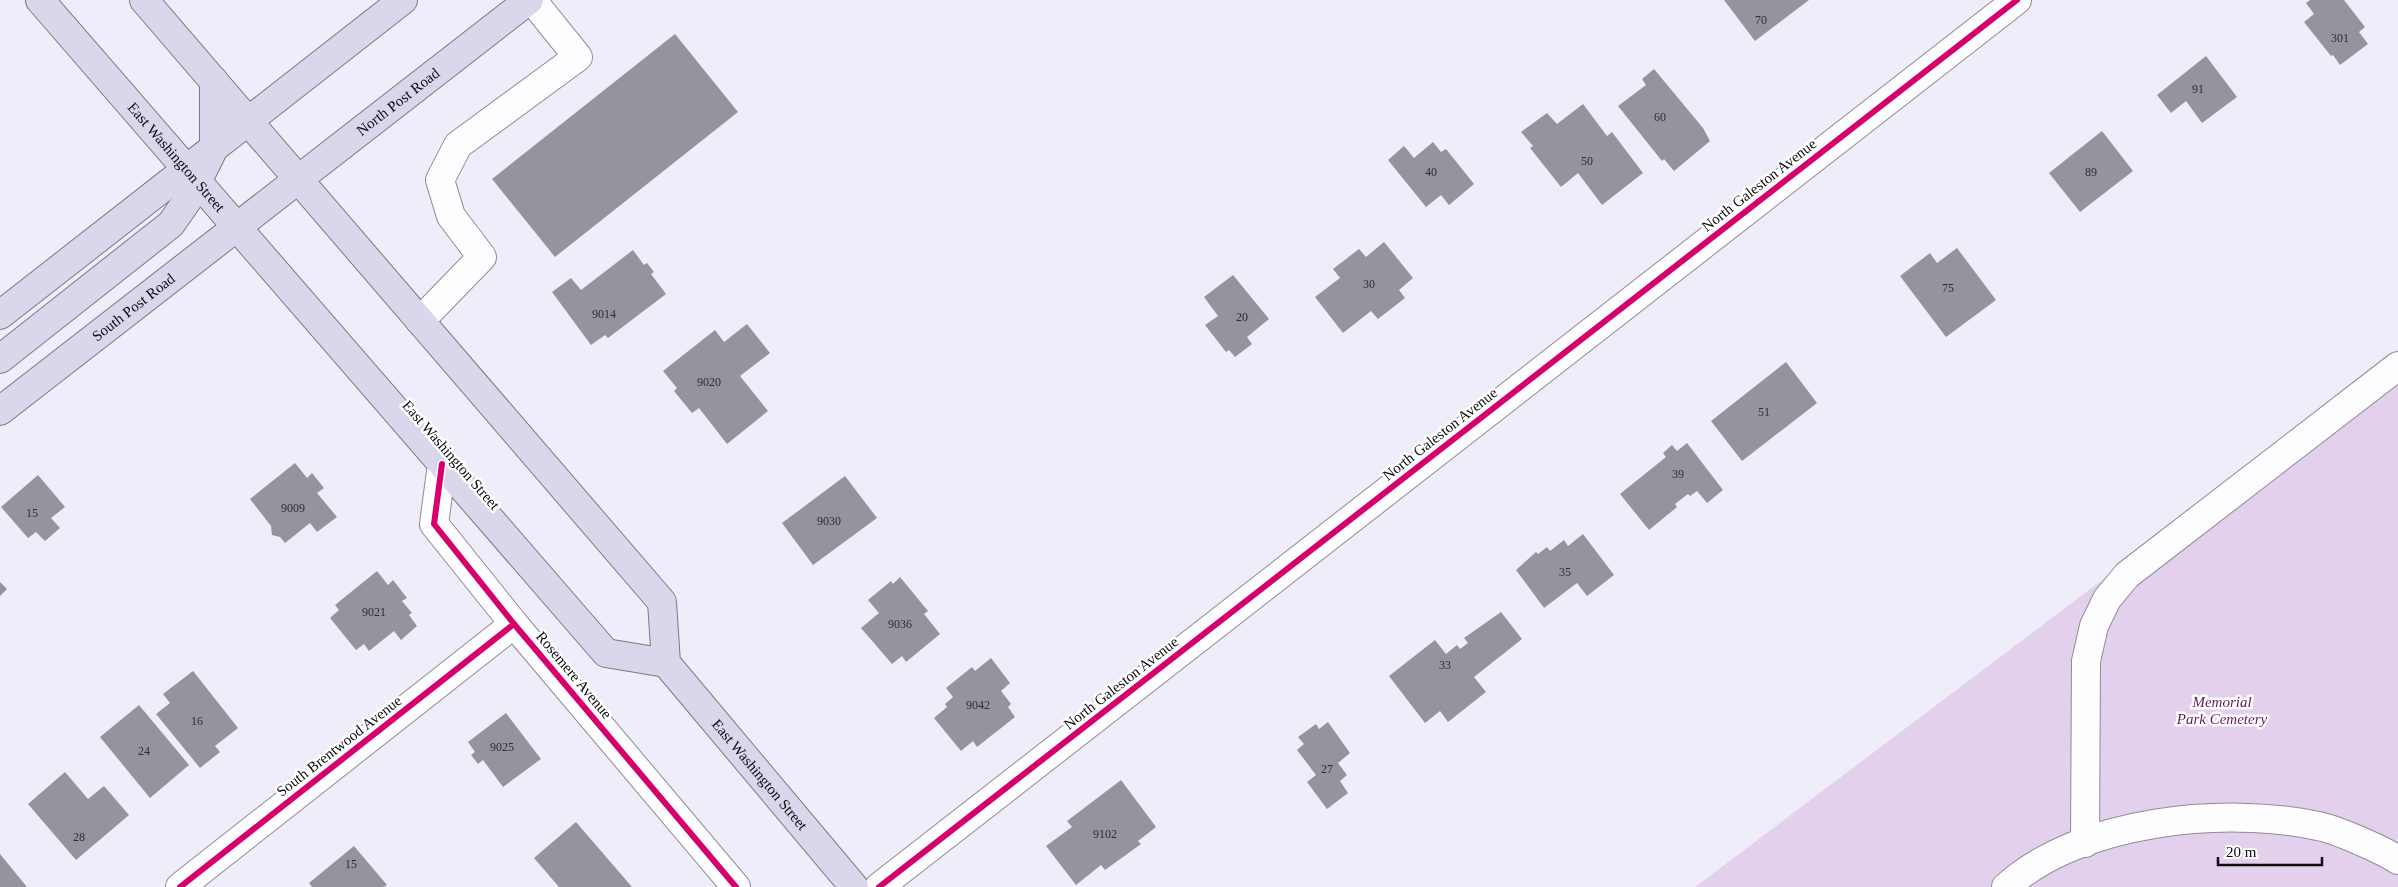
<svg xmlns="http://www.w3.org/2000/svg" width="2398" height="887" font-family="Georgia,serif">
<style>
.cemetery{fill:#e2d0ec}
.building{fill:#95949c}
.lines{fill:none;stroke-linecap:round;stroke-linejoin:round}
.minor-casing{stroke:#8e8d93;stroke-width:30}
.major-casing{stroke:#7b7a80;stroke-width:30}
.minor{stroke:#fdfcfe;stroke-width:28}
.major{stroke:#dad6ec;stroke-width:28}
.cycleway-casing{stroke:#fff;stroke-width:9}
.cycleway{stroke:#d6006c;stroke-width:6}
.labels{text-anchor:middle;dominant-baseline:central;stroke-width:5;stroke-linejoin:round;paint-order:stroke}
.number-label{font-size:12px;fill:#2e2d2f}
.street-label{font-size:15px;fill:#0b0b0b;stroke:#fff}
.park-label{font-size:15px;font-style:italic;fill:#651855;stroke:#fff}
</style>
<rect width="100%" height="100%" fill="#f0edfa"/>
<path class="cemetery" d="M2398 357V887H1695Z"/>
<g class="building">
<path d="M1724 0H1809L1755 41Z"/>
<path d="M2310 0H2344L2365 27 2359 32 2368 44 2340 65 2333 55 2331 56 2304 22 2314 14 2306 3Z"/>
<path d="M675 34 738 112 555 257 492 179Z"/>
<path d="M2206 56 2237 97 2202 123 2186 101 2171 113 2157 95Z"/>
<path d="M1654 69 1703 128 1710 141 1674 171 1664 159 1662 161 1618 106 1646 85 1642 79Z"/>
<path d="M1583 104 1607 136 1612 132 1643 173 1602 205 1578 173 1561 187 1530 148 1533 146 1521 132 1547 113 1557 124Z"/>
<path d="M2102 131 2133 171 2080 212 2049 173Z"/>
<path d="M1433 142 1441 152 1446 149 1474 184 1449 205 1441 195 1426 207 1388 160 1404 146 1414 158Z"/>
<path d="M1384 242 1413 278 1399 290 1405 298 1378 319 1371 311 1343 333 1315 297 1340 278 1333 269 1359 249 1366 257Z"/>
<path d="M1957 248 1996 300 1946 337 1900 276 1930 253 1937 263Z"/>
<path d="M633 250 644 265 647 263 654 272 651 274 666 294 608 338 605 335 591 345 552 292 571 278 581 290Z"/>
<path d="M1233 275 1269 319 1247 337 1252 344 1235 357 1229 350 1226 352 1205 325 1218 316 1204 297Z"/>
<path d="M747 324 770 353 740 376 768 411 727 444 699 408 692 413 674 391 677 388 663 371 715 330 724 342Z"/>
<path d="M1786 362 1817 403 1742 461 1711 421Z"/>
<path d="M1687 443 1723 490 1707 503 1697 491 1690 496 1688 494 1675 504 1677 507 1649 530 1620 494 1666 457 1663 453 1672 445 1677 451Z"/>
<path d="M295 463 307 478 312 473 324 488 317 493 337 517 317 532 310 523 285 543 280 537 272 535 271 526 250 499Z"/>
<path d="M38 475 65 507 51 518 60 528 45 541 36 532 28 538 1 507Z"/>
<path d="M845 476 877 518 813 565 782 523Z"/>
<path d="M1583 534 1614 575 1587 596 1577 583 1544 608 1516 570 1536 552 1538 554 1547 547 1550 551 1564 540 1568 546Z"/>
<path d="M377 571 388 585 393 580 407 598 402 601 412 613 409 615 417 626 401 640 394 631 369 651 364 644 356 650 330 618 339 610 335 605Z"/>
<path d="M900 577 928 611 924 614 940 634 906 662 902 656 892 664 861 628 879 613 868 600 891 581 893 584Z"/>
<path d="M0 582 7 589 0 596Z"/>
<path d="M1501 612 1522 639 1474 677 1486 692 1448 722 1440 711 1425 723 1389 676 1435 640 1446 654 1457 645 1460 649 1468 643 1464 638Z"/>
<path d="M991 658 1010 683 1001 691 1011 704 1008 707 1015 717 977 747 973 741 961 751 934 718 947 707 945 704 953 697 946 688 972 667 975 671Z"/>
<path d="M193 671 238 728 215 746 220 752 200 768 156 714 170 703 163 694Z"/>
<path d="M139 705 189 765 150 798 100 737Z"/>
<path d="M506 713 541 759 503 787 483 760 478 764 471 755 475 752 468 742Z"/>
<path d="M1328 722 1350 753 1338 763 1347 775 1340 781 1348 793 1327 809 1307 782 1316 775 1297 750 1304 744 1298 737 1316 724 1319 729Z"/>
<path d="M65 772 88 799 104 786 129 815 76 860 28 804Z"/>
<path d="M1121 780 1156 827 1138 841 1141 844 1105 870 1101 865 1076 885 1046 846 1072 827 1067 821Z"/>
<path d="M576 822 632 887H559L534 858Z"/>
<path d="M354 846 387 885 384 887H312L309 883Z"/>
<path d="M0 854 27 887H0Z"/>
</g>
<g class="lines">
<defs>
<g id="minor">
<path d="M420 321 482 257 451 216 440 180 458 145 578 57 532 0"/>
<path d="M442 464 434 524 514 624 736 887"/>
<path d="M2085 843 2086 661 2094 626 2107 599 2127 575 2398 366"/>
<path d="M180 887 514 624"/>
<path d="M879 887 2017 0"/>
<path d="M2006 887C2080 820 2224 806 2318 826 2335 829 2383 850 2398 860"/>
</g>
<g id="major">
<path id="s1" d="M40 0 606 653 666 663"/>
<path id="s2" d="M144 0 662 602 666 663 854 887"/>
<path d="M0 315 403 0"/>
<path d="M0 359 171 224 189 198 214 148V81"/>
<path id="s3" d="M0 411 529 0"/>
</g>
</defs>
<use href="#minor" class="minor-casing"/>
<use href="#major" class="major-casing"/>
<use href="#minor" class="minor"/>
<use href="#major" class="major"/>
<defs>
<g id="cycleway">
<path d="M442 464 434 524 514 624 736 887"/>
<path d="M180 887 514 624"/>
<path d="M879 887 2017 0"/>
</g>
</defs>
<use href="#cycleway" class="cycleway-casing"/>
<use href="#cycleway" class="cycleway"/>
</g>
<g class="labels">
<g class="number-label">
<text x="1761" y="20">70</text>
<text x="2340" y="38">301</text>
<text x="2198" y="89">91</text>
<text x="1660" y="117">60</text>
<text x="1587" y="161">50</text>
<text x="1431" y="172">40</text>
<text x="2091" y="172">89</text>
<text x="1369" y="284">30</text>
<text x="1948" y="288">75</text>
<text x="604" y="314">9014</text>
<text x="1242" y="317">20</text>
<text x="709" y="382">9020</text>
<text x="1764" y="412">51</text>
<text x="1678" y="474">39</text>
<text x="293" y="508">9009</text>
<text x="32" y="513">15</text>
<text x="829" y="521">9030</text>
<text x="1565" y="572">35</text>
<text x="374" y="612">9021</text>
<text x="900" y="624">9036</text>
<text x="1445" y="665">33</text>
<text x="978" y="705">9042</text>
<text x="197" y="721">16</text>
<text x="502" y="747">9025</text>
<text x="144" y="751">24</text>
<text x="1327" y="769">27</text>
<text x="1105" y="834">9102</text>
<text x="79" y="837">28</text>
<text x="351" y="864">15</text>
</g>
<g class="street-label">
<text stroke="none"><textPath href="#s3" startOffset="504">North Post Road</textPath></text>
<text stroke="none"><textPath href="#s1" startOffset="208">East Washington Street</textPath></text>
<text transform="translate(1759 185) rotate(-38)">North Galeston Avenue</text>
<text stroke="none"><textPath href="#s3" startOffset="169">South Post Road</textPath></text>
<text transform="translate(1440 434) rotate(-38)">North Galeston Avenue</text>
<text transform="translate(451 455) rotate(49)">East Washington Street</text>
<text transform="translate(574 675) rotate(50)">Rosemere Avenue</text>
<text transform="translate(1121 683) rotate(-38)">North Galeston Avenue</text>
<text transform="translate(339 746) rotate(-38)">South Brentwood Avenue</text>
<text stroke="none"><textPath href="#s2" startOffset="1001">East Washington Street</textPath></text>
</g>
<g class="park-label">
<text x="2222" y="702">Memorial<tspan x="2222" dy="17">Park Cemetery</tspan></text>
</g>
</g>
<path d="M2218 857v8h104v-8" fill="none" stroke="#0b0b0b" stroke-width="2.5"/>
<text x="2226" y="857" font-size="15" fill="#0b0b0b" stroke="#ffffff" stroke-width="4" paint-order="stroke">20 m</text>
</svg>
